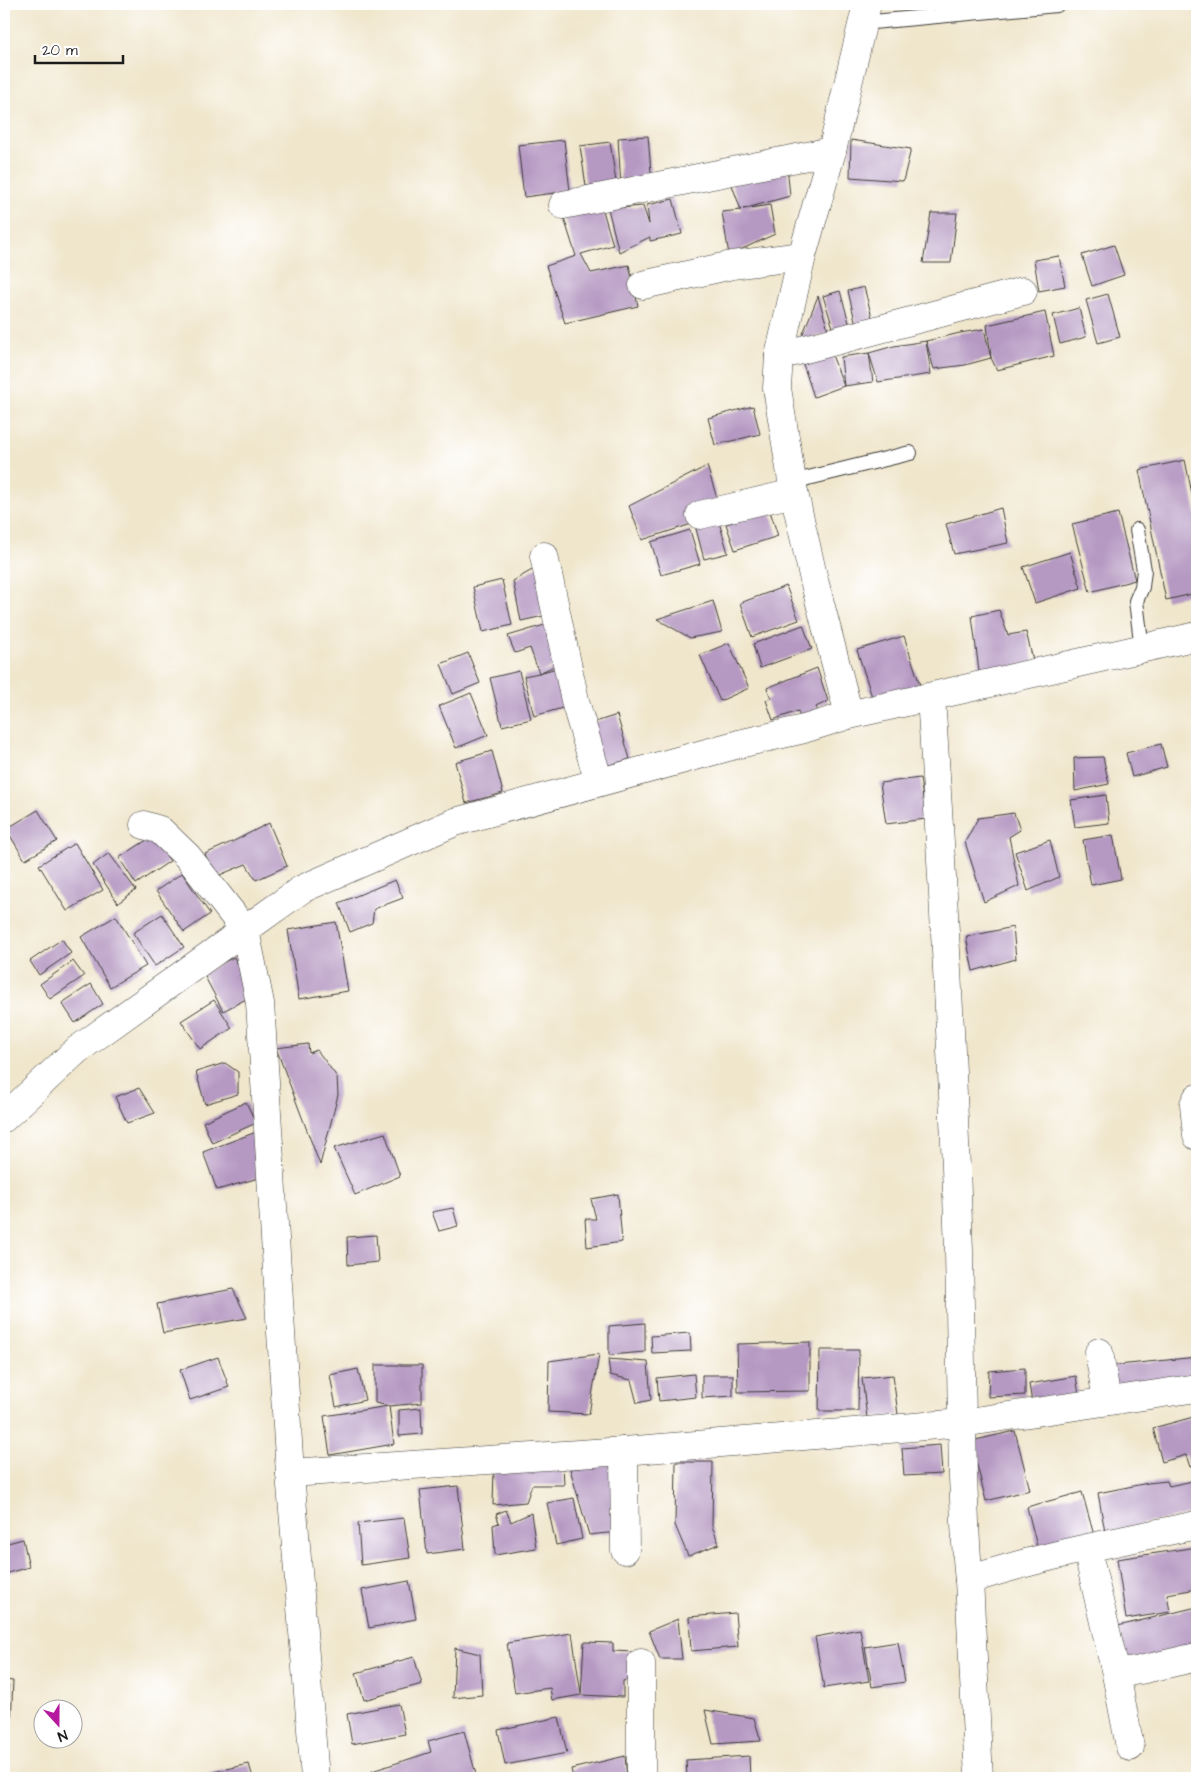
<svg xmlns="http://www.w3.org/2000/svg" width="1201" height="1782" font-family="'Architects Daughter',sans-serif">
<style>
.building{fill:#b599c2}
.lines{fill:none;stroke-linecap:round;stroke-linejoin:round}
.service-casing{stroke:#3c3a36;stroke-width:16}
.minor-casing{stroke:#3c3a36;stroke-width:29}
.service{stroke:#fff;stroke-width:14}
.minor{stroke:#fff;stroke-width:28}
</style>
<rect width="100%" height="100%" fill="#fff"/>
<filter id="ink" filterUnits="userSpaceOnUse"><feTurbulence type="fractalNoise" baseFrequency=".02" numOctaves="2"/><feDisplacementMap in="SourceGraphic" scale="10" xChannelSelector="R" yChannelSelector="G"/><feConvolveMatrix kernelMatrix="1 2 1 2 8 2 1 2 1" color-interpolation-filters="sRGB"/></filter>
<filter id="wash" filterUnits="userSpaceOnUse"><feTurbulence type="fractalNoise" baseFrequency=".0096" numOctaves="4" result="noise"/><feDisplacementMap in="SourceGraphic" scale="20" xChannelSelector="R" yChannelSelector="G"/><feGaussianBlur stdDeviation="1.12" result="paint"/><feColorMatrix in="noise" values="0 0 0 0 0 0 0 0 0 0 0 0 0 0 0 0 0 1.4 0 .05"/><feComposite in="paint" operator="in"/></filter>
<g filter="url(#wash)">
<rect width="100%" height="100%" fill="#f0e6cc"/>
<g id="blocks">
<g class="building">
<path d="M648 136 652 184 621 187 618 138Z"/>
<path d="M564 140 570 191 524 197 518 145Z"/>
<path d="M851 140 911 149 903 181 850 177Z"/>
<path d="M610 142 616 182 586 186 580 146Z"/>
<path d="M787 166 790 196 743 209 770 205 775 234 729 255 722 212 741 210 729 177Z"/>
<path d="M673 199 682 234 650 241V237L619 252 608 209 643 206 649 224 647 205Z"/>
<path d="M602 207 613 245 581 254 591 273 629 265 638 306 565 323 546 266 576 256 564 218Z"/>
<path d="M931 213H957L951 263H923Z"/>
<path d="M1114 245 1124 275 1092 286 1082 255Z"/>
<path d="M1059 256 1065 286 1039 291 1034 260Z"/>
<path d="M864 287 873 321 856 325 848 291Z"/>
<path d="M840 291 850 326 834 331 823 296Z"/>
<path d="M1108 294 1120 337 1098 343 1086 300Z"/>
<path d="M818 296 829 333 800 341Z"/>
<path d="M1079 308 1086 337 1060 344 1053 315Z"/>
<path d="M1045 312 1054 356 997 370 991 358 987 325Z"/>
<path d="M984 329 991 358 965 365 934 369 926 341 960 333Z"/>
<path d="M926 341 931 374 878 382 869 353 894 346Z"/>
<path d="M869 353 873 382 844 386 841 357Z"/>
<path d="M832 355 844 386 814 397 803 364Z"/>
<path d="M753 406 760 434 715 445 708 418Z"/>
<path d="M1185 460 1197 518V593L1166 600 1139 470Z"/>
<path d="M707 466 717 498 698 522 642 540 629 506Z"/>
<path d="M1001 508 1008 543 954 554 946 524Z"/>
<path d="M770 511 778 536 735 550 726 524Z"/>
<path d="M1118 513 1135 580 1090 592 1072 524Z"/>
<path d="M719 522 728 553 704 559 696 529Z"/>
<path d="M690 530 700 564 661 575 651 542Z"/>
<path d="M1070 552 1081 588 1035 603 1023 567Z"/>
<path d="M539 566 548 615 521 621 513 581Z"/>
<path d="M502 580 512 625 483 632 473 587Z"/>
<path d="M786 586 799 620 752 637 740 603Z"/>
<path d="M713 601 722 632 690 638 657 619Z"/>
<path d="M999 610 1008 635 1026 632 1035 668 980 679 972 616Z"/>
<path d="M548 624 563 662 539 673 557 668 566 707 534 716 524 676 539 673 530 648 515 653 508 636Z"/>
<path d="M803 625 812 649 760 668 753 644Z"/>
<path d="M904 636 920 685 873 700 857 650Z"/>
<path d="M729 643 749 688 720 701 700 655Z"/>
<path d="M468 653 480 683 453 694 441 664Z"/>
<path d="M817 668 828 701 816 707 821 720 803 727 798 711 773 720 766 700 771 698 767 688Z"/>
<path d="M519 671 531 719 502 726 490 678Z"/>
<path d="M471 693 488 735 456 748 439 706Z"/>
<path d="M617 715 630 759 599 768 586 725Z"/>
<path d="M1161 744 1167 767 1132 777 1126 753Z"/>
<path d="M492 751 503 793 466 803 455 762Z"/>
<path d="M1103 757 1109 784 1075 791 1074 758Z"/>
<path d="M920 778 926 819 886 824 880 783Z"/>
<path d="M1106 795 1109 823 1075 827 1071 800Z"/>
<path d="M38 810 57 841 25 860 6 829Z"/>
<path d="M1014 813 1020 830 1009 837 1019 886 984 902 965 842 978 818Z"/>
<path d="M269 823 287 866 256 880 246 864 215 877 205 854 236 840Z"/>
<path d="M1113 835 1121 879 1091 885 1083 840Z"/>
<path d="M153 836 170 861 136 884 119 858Z"/>
<path d="M1050 840 1059 877 1028 891 1015 852Z"/>
<path d="M75 843 103 890 67 911 39 865Z"/>
<path d="M109 853 136 890 118 903 93 865Z"/>
<path d="M182 873 210 914 184 932 156 891Z"/>
<path d="M395 880 403 898 374 909 372 923 350 932 339 903Z"/>
<path d="M162 914 184 947 155 966 133 933Z"/>
<path d="M116 916 146 966 110 987 81 937Z"/>
<path d="M336 922 348 991 299 999 288 930Z"/>
<path d="M1013 927 1016 959 973 971 966 937Z"/>
<path d="M62 939 71 953 39 975 30 961Z"/>
<path d="M234 957 254 995 223 1011 203 973Z"/>
<path d="M73 961 84 976 50 999 40 984Z"/>
<path d="M91 984 103 1004 75 1023 62 1003Z"/>
<path d="M214 1000 232 1028 200 1049 181 1021Z"/>
<path d="M308 1044 309 1053 317 1050 337 1077 338 1095 320 1165 276 1048Z"/>
<path d="M225 1063 238 1072V1094L205 1104 196 1072Z"/>
<path d="M139 1088 155 1113 127 1123 115 1097Z"/>
<path d="M246 1102 256 1123 212 1143 203 1122Z"/>
<path d="M259 1131 262 1177 217 1190 203 1152Z"/>
<path d="M385 1133 400 1176 355 1195 334 1148Z"/>
<path d="M618 1194 622 1242 587 1247 585 1219H596L591 1199Z"/>
<path d="M453 1208 458 1226 439 1231 432 1212Z"/>
<path d="M376 1235 378 1262 348 1265 347 1237Z"/>
<path d="M233 1289 247 1318 163 1333 157 1304Z"/>
<path d="M645 1323V1352L609 1355V1326Z"/>
<path d="M690 1333 691 1351 652 1353 651 1336Z"/>
<path d="M810 1342V1391L738 1392 737 1344Z"/>
<path d="M820 1350H859L858 1411H819Z"/>
<path d="M599 1354 589 1414 548 1412 549 1361Z"/>
<path d="M218 1357 229 1387 190 1400 180 1370Z"/>
<path d="M1197 1357V1382L1110 1393 1108 1366Z"/>
<path d="M608 1359 648 1362 651 1400 637 1403 631 1380 610 1375Z"/>
<path d="M375 1365H422V1403L389 1406 394 1444 330 1455 324 1416 389 1406 375 1403Z"/>
<path d="M1025 1368V1395L988 1397 989 1371Z"/>
<path d="M358 1369 365 1400 336 1407 330 1375Z"/>
<path d="M694 1374 696 1397 659 1401 657 1378Z"/>
<path d="M702 1375H733V1396L702 1398Z"/>
<path d="M893 1375 898 1415 867 1418 862 1378Z"/>
<path d="M1076 1376 1080 1401 1033 1409 1029 1384Z"/>
<path d="M421 1408 422 1434 399 1436V1410Z"/>
<path d="M1197 1416V1465L1190 1467 1186 1455 1162 1462 1153 1428Z"/>
<path d="M1015 1431 1030 1490 986 1501 971 1441Z"/>
<path d="M940 1445 942 1474 904 1476 902 1448Z"/>
<path d="M676 1462H713L712 1526 719 1544 688 1556 675 1525Z"/>
<path d="M563 1464 564 1485H532L526 1502 493 1505 494 1470Z"/>
<path d="M610 1464 617 1532 589 1535 570 1469Z"/>
<path d="M1197 1480V1513L1105 1532 1098 1493 1148 1483 1167 1481 1169 1486Z"/>
<path d="M458 1486 465 1549 427 1554 420 1490Z"/>
<path d="M1082 1492 1095 1539 1039 1554 1027 1507Z"/>
<path d="M574 1498 582 1539 556 1545 547 1503Z"/>
<path d="M506 1510 511 1522 531 1513 536 1548 495 1555 493 1525 499 1523 496 1514Z"/>
<path d="M404 1518 410 1558 361 1565 358 1523Z"/>
<path d="M23 1539 29 1567 4 1574V1544Z"/>
<path d="M1197 1547V1589L1167 1594 1170 1612 1126 1619 1117 1559Z"/>
<path d="M409 1581 416 1619 369 1628 362 1590Z"/>
<path d="M1197 1607V1644L1178 1648 1127 1665 1118 1626Z"/>
<path d="M735 1613 738 1647 691 1651 689 1617Z"/>
<path d="M678 1619 682 1659H660L649 1631Z"/>
<path d="M860 1629 869 1681 824 1688 815 1637Z"/>
<path d="M572 1633 581 1694 584 1642 613 1643V1651L634 1652 633 1678 623 1681V1697L581 1695 552 1700 550 1688 515 1693 507 1643Z"/>
<path d="M898 1642 905 1682 872 1687 865 1647Z"/>
<path d="M455 1648 480 1654 482 1695 453 1698Z"/>
<path d="M414 1657 422 1684 364 1700 356 1673Z"/>
<path d="M1197 1672V1720H1196L1192 1673Z"/>
<path d="M4 1680 13 1681 11 1723H4Z"/>
<path d="M399 1704 405 1734 352 1744 347 1714Z"/>
<path d="M705 1710 754 1718 761 1741 713 1744Z"/>
<path d="M559 1717 567 1753 505 1765 498 1730Z"/>
<path d="M464 1731 477 1778H374L372 1771 431 1752 428 1741Z"/>
<path d="M625 1756 627 1778H573L571 1769Z"/>
<path d="M749 1756 750 1778H687L686 1760Z"/>
<path d="M249 1764 253 1778H202L201 1775Z"/>
<path d="M58 1773 59 1778H30L29 1777Z"/>
<path d="M360 1774 363 1778H343V1775Z"/>
</g>
</g>
</g>
<g filter="url(#ink)">
<use href="#blocks" fill-opacity="0" stroke="#3c3a36" stroke-width="1"/>
<g class="lines">
<defs>
<g id="service">
<path d="M862 23 1057 5"/>
<path d="M792 482 910 453"/>
<path d="M1137 530 1144 570 1142 587 1136 601 1142 649"/>
</g>
<g id="minor">
<path d="M563 205 832 151"/>
<path d="M643 285 732 265 802 256"/>
<path d="M779 356 802 256 832 151 867 4"/>
<path d="M700 515 794 493"/>
<path d="M544 556 576 705 599 782"/>
<path d="M931 697C943 881 953 1066 959 1251 961 1327 961 1402 963 1478 965 1512 965 1546 969 1580 1043 1555 1121 1541 1197 1525"/>
<path d="M849 715 814 580 794 493 777 388 779 356 1023 291"/>
<path d="M144 825 160 830 188 857 245 930 260 1003 290 1473 315 1778"/>
<path d="M1197 1098 1194 1104 1197 1136"/>
<path d="M4 1118 77 1050 302 889 455 822 739 744 804 729 849 715 1197 636"/>
<path d="M1099 1352 1107 1401"/>
<path d="M624 1451 625 1550"/>
<path d="M290 1473 624 1451 962 1423 1197 1388"/>
<path d="M1087 1549 1116 1674 1140 1670 1197 1657"/>
<path d="M969 1580 979 1778"/>
<path d="M1116 1674 1130 1747"/>
<path d="M641 1778V1663"/>
</g>
</defs>
<use href="#service" class="service-casing"/>
<use href="#minor" class="minor-casing"/>
<use href="#service" class="service"/>
<use href="#minor" class="minor"/>
</g>
</g>
<rect width="1201" height="1782" fill="none" stroke="#fff" stroke-width="20"/>
<g transform="translate(58 1724) rotate(159)"><circle r="24" fill="#ffffff" stroke="#a4a4a4"/>
<path d="M0-4L9 19L0 12L-9 19Z" fill="#b5179e"/>
<text y="-8" font-size="14" font-weight="bold" text-anchor="middle" fill="#1c1c1c">N</text>
</g>
<path d="M35 55v8h88v-8" fill="none" stroke="#1c1c1c" stroke-width="2.5"/>
<text x="42" y="55" font-size="15" fill="#1c1c1c" stroke="#ffffff" stroke-width="4" paint-order="stroke">20 m</text>
</svg>
